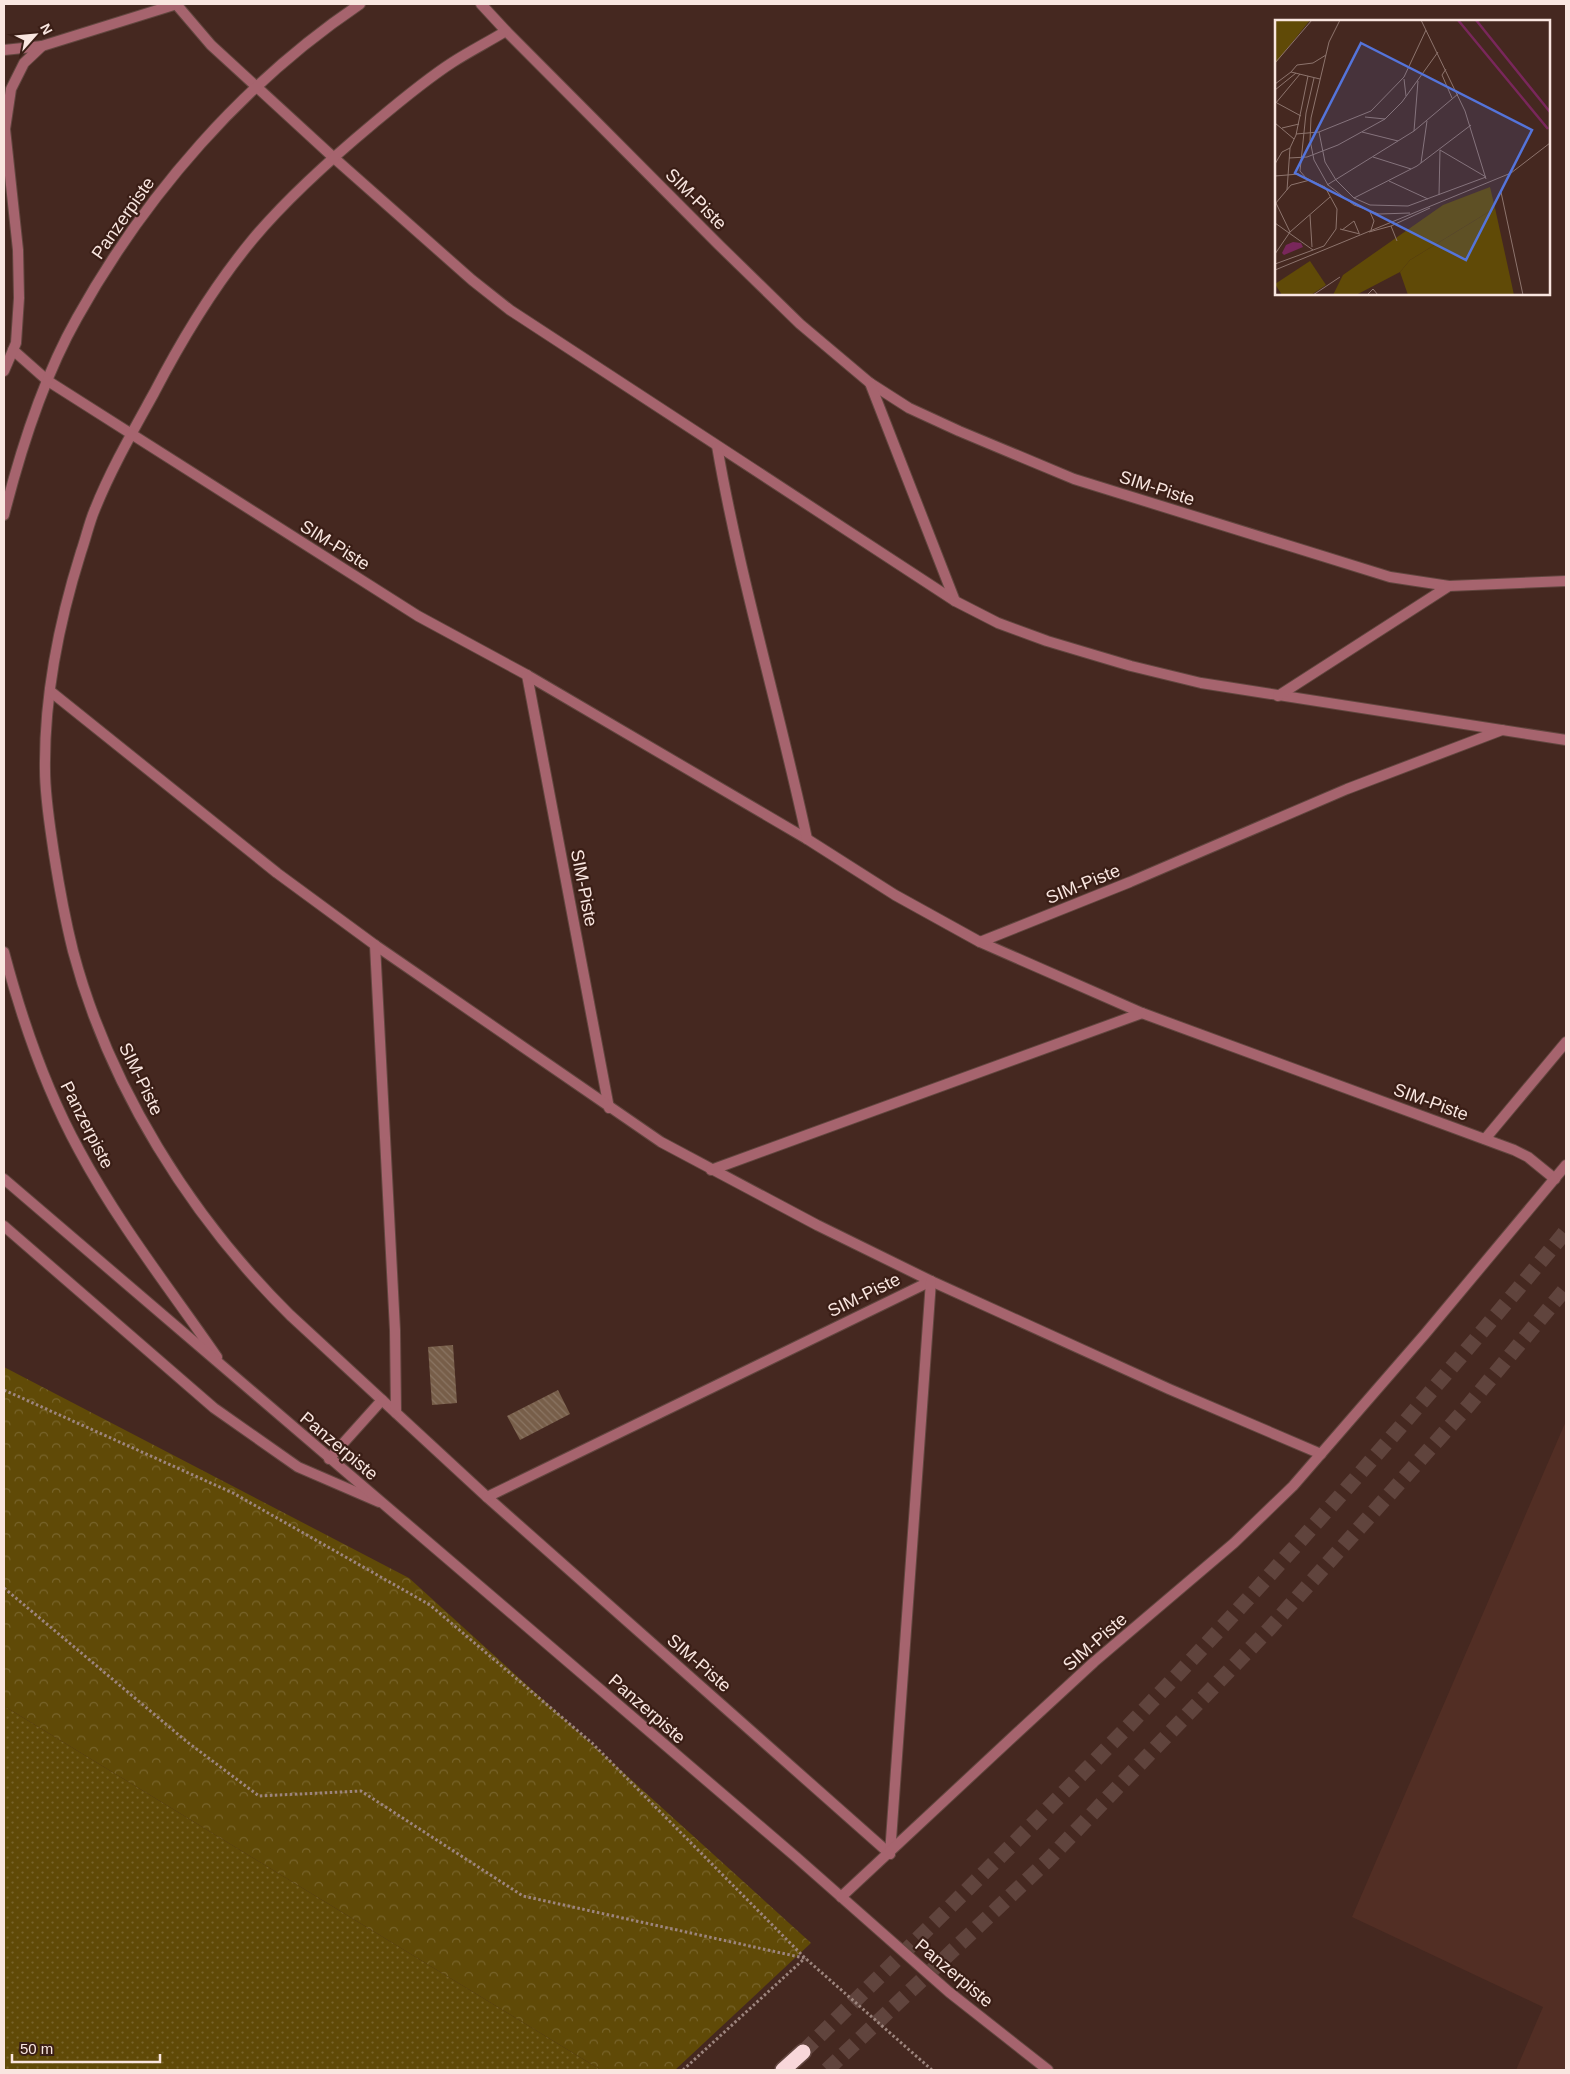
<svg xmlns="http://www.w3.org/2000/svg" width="1570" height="2074" viewBox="0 0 1570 2074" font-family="Helvetica,sans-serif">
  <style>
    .built { fill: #522e24 }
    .grass { fill: url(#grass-dots) }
    .forest { fill: url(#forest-crowns) }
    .building { fill: url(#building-back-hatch) }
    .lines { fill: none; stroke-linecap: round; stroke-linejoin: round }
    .highway-tunnel { stroke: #60443d; stroke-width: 15; stroke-dasharray: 15 8; stroke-linecap: butt }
    .lane-casing { stroke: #62463f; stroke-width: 12 }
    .street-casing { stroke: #62463f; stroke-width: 12 }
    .highway-casing { stroke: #62463f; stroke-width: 18 }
    .path { stroke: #9d857e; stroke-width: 3; stroke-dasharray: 2.5 2.5; stroke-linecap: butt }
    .lane { stroke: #a6646e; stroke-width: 10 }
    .street { stroke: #a6646e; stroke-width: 10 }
    .highway { stroke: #f8d7da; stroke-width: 15 }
    .labels { text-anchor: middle; stroke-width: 4.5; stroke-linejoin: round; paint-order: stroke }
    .street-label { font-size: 18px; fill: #f9e6e0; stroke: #3a1e16 }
    .inset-river { fill: none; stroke: #79275b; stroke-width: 2.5 }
    .inset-road { fill: none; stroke: #8d746d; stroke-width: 1 }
    .view { fill: #5474da; fill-opacity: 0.15; stroke: #5474da; stroke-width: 2.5 }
    .inset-edge { fill: none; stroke: #f9e6e0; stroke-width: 2.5 }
  </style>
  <defs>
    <pattern id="grass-dots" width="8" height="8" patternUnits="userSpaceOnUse" patternTransform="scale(1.25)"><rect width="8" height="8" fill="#604a07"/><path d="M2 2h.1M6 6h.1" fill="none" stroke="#78642b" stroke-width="1.8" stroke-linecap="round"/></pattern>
    <pattern id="forest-crowns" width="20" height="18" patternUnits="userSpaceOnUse" patternTransform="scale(1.25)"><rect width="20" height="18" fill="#604a07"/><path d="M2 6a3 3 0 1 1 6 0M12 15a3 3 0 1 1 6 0" fill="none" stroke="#78642b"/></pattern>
    <pattern id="building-back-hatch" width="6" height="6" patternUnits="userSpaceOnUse" patternTransform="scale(1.25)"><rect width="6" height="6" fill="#775e49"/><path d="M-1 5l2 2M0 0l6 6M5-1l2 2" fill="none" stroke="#8b7563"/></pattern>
  </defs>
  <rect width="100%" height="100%" fill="#452820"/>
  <path class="built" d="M1566 1421V2070H1516L1543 2007 1352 1917Z"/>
  <path class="grass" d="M4 1706 601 2070H4Z"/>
  <path class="forest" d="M4 1367 409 1578 811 1943 675 2070H601L4 1706Z"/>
  <g class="building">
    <path d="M453 1345 457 1403 432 1405 428 1347Z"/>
    <path d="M558 1390 570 1414 520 1440 507 1416Z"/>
  </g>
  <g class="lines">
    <g class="highway-tunnel">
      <path d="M803 2052C953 1904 1103 1757 1245 1602 1355 1481 1462 1357 1566 1231"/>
      <path d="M827 2070 1047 1861 1270 1628 1468 1406 1566 1288"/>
    </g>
    <g class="lane-casing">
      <g id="lane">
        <path d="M176 4 211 45 333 157 472 280 510 310 955 601 998 623 1047 641 1131 666 1201 683 1566 740"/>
        <path d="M481 4 506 31 719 245 800 324 870 383 909 408 959 431 1074 479 1390 577 1449 586 1566 581"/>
        <path d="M506 31C488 42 470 51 453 62 425 80 399 102 374 123 332 158 289 196 253 239 214 286 182 339 154 393 133 431 111 469 95 509 89 523 86 538 81 552 59 622 44 697 45 770 45 798 50 826 54 854 59 886 65 919 73 951 109 1087 191 1217 290 1315L487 1497 890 1854"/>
        <path d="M4 50 42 46"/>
        <path d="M13 350 48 381 418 616 527 675 807 839 895 895 980 942 1142 1013 1514 1150 1528 1157 1555 1179"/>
        <path d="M4 371 16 343 19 298 18 250 5 129 11 89 24 63 42 46 177 4"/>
        <path d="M870 383 955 601"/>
        <path d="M717 446C740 579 779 708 807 839"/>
        <path d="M527 675 609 1108"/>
        <path d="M50 691 277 873 375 945 661 1142 817 1225 931 1281 1169 1389 1321 1454"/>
        <path d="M1278 696 1449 586"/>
        <path d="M980 942 1130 882 1347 789 1502 730"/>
        <path d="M375 945 395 1330 396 1413"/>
        <path d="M1485 1139 1566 1042"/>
        <path d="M711 1170 1142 1013"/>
        <path d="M4 1226 214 1408 298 1467 379 1502"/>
        <path d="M329 1459 382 1400"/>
        <path d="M487 1497 931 1281"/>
        <path d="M890 1854 931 1281"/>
      </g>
    </g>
    <g class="street-casing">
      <g id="street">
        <path d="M4 515C21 448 43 378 77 318 146 194 243 83 360 4"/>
        <path d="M4 952C22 1020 45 1088 79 1150 118 1223 170 1289 217 1357"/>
        <path d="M4 1179 796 1857 949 1992 1048 2070"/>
        <path d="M841 1897 1017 1733 1094 1662 1234 1543 1293 1486 1425 1334 1566 1165"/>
      </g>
    </g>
    <g class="highway-casing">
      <path id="highway" d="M783 2070 803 2052"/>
    </g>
    <g class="path">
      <path d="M4 1390 233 1493 430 1605 592 1743 805 1958 932 2070"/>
      <path d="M4 1588 186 1741 259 1796 361 1791 523 1896 804 1958"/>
      <path d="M683 2070 805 1958"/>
    </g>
    <use href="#lane" class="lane"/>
    <use href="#street" class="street"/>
    <use href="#highway" class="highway"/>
  </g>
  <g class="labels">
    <g class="street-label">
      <text transform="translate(696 199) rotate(45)" y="6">SIM-Piste</text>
      <text transform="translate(123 218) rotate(-55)" y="6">Panzerpiste</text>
      <text transform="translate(1157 488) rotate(18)" y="6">SIM-Piste</text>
      <text transform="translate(335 545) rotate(32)" y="6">SIM-Piste</text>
      <text transform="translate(1083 884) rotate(-22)" y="6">SIM-Piste</text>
      <text transform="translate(584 888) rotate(79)" y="6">SIM-Piste</text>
      <text transform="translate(141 1079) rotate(64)" y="6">SIM-Piste</text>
      <text transform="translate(1431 1102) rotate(20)" y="6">SIM-Piste</text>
      <text transform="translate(87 1125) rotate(63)" y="6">Panzerpiste</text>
      <text transform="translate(864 1295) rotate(-26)" y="6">SIM-Piste</text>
      <text transform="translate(339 1446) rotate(40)" y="6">Panzerpiste</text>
      <text transform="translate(1095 1642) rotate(-41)" y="6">SIM-Piste</text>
      <text transform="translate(699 1663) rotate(41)" y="6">SIM-Piste</text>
      <text transform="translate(647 1709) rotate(41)" y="6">Panzerpiste</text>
      <text transform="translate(954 1973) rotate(40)" y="6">Panzerpiste</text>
    </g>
  </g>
  <g transform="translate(1275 20)">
    <rect width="275" height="275" fill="#452820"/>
    <path d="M220 188 239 275H133L125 252 135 240Z" fill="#604a07"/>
    <path d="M0 0H35L0 44ZM215 167 220 188 135 240 125 252 81 275H58L68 255 168 185Z" fill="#604a07"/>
    <path d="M35 241 51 265 36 275H7L0 264Z" fill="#604a07"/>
    <path d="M18 222 26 223 28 227 9 235 7 233 11 225Z" fill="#79275b"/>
    <path class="inset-river" d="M183 0 273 109M201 0 275 92"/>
    <path class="inset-road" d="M65 0 54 22 36 98 35 120 39 140 53 165 79 185 104 194 135 193M146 0 190 91 211 159M0 43 37 0M171 49 167 55 177 78M16 52 22 45 38 43 51 35M129 59 131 76M0 64 16 52 45 59M0 70 21 53M2 83 26 96M0 84 25 54M90 97 110 99M0 103 19 119M7 108 24 104M139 111 143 61M44 112 50 142 61 160 79 178 95 185 133 186 211 157M87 112 123 121M21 114 44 112 96 91 129 57 151 10M165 130 211 157M98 137 136 149M14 138 32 137 63 125 110 99 127 82 163 32M146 143 152 101M0 144 7 132 15 128 21 115 33 56M0 156 24 154M114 161 153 179M52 165 139 111 183 74M12 170 15 128M226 172 248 275M164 175 165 130M79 178 142 146 196 105M1 183 15 212M0 184 16 165 35 160M95 192 99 201 96 210M35 195 37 227M0 203 38 230M116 206 155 188M65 209 85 214M67 210 79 201 84 213M94 212 116 206 122 221M0 234 15 212 55 177M0 244 49 226 61 209 62 189 50 167 31 158 25 151 31 93 39 58M0 250 236 153 275 123M38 275 65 257M92 275 98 269 103 275"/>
    <path class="view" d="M86 23 257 110 191 240 20 153Z"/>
    <rect width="275" height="275" class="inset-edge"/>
  </g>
  <rect width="1570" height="2074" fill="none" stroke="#f9e6e0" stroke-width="10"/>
  <g transform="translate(35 35) rotate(63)" stroke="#3a1e16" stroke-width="4" paint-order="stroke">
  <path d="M0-4L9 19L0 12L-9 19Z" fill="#f9e6e0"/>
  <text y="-8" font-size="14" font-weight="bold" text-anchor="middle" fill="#f9e6e0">N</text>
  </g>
  <path d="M12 2054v8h148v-8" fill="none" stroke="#f9e6e0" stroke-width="2.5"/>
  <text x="20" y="2054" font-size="15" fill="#f9e6e0" stroke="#3a1e16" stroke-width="4" paint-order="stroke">50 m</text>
</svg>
